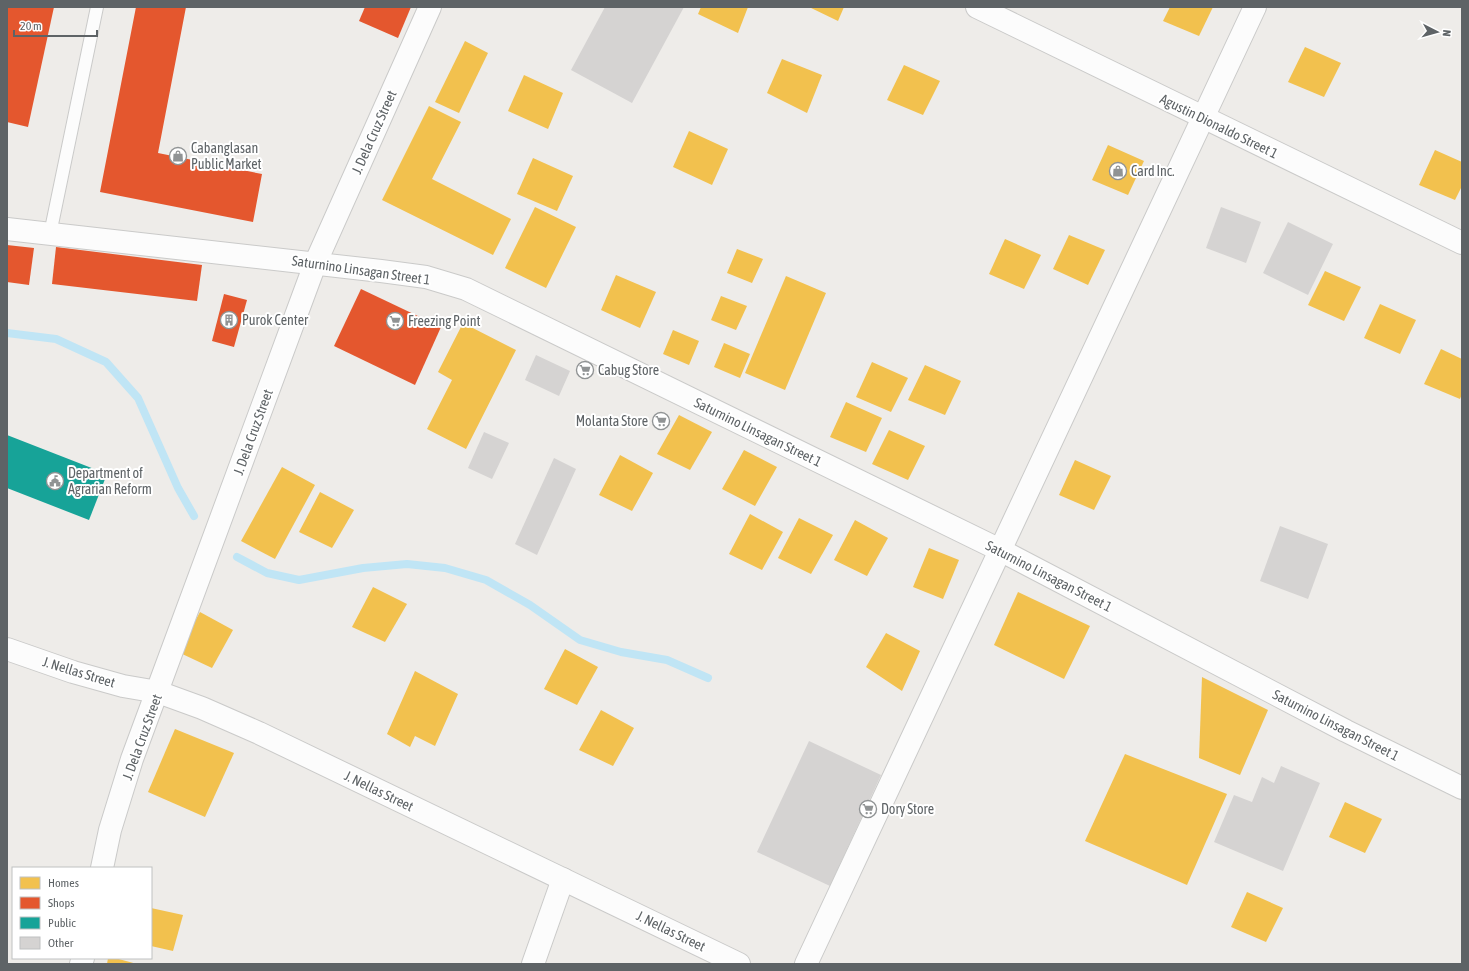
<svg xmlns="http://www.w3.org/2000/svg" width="1469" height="971" viewBox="0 0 1469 971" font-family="'Asap Condensed',sans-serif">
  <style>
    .homes { fill: #f2c14e }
    .shops { fill: #e4572e }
    .public { fill: #17a398 }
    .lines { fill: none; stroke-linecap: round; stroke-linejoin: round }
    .stream { stroke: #c0e5f5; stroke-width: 8 }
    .building { fill: #d5d3d2 }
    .service-casing { stroke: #cacac9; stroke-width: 14 }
    .minor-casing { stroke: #cacac9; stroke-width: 24 }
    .service { stroke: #fcfcfc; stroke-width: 12 }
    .minor { stroke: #fcfcfc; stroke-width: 22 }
    .labels { text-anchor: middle; stroke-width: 4; stroke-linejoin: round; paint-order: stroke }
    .street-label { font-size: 14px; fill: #5e6366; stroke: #fff }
    .poi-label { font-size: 14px; fill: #5e6366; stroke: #fff; text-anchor: start }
  </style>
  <rect width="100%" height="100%" fill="#eeece9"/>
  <g class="homes">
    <path d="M701 7H748L738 33 698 14Z"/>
    <path d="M809 7H844L838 21Z"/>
    <path d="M1170 7H1213L1199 36 1163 21Z"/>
    <path d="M465 41 488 53 459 113 435 102Z"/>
    <path d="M1305 47 1341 63 1324 97 1288 82Z"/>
    <path d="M782 59 822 75 807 113 767 93Z"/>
    <path d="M904 65 940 81 923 115 887 100Z"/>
    <path d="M524 75 563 93 548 129 508 111Z"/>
    <path d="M429 106 461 122 432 179 511 219 493 255 382 200Z"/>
    <path d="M689 131 728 149 712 185 673 167Z"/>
    <path d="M1108 145 1144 161 1128 195 1092 180Z"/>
    <path d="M1435 150 1462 162V186L1455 200 1419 185Z"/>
    <path d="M533 158 573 176 557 211 517 194Z"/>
    <path d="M535 207 576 227 546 288 505 268Z"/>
    <path d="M1069 235 1105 250 1088 285 1053 269Z"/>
    <path d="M1005 239 1041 255 1024 289 989 274Z"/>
    <path d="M737 249 763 259 752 283 727 273Z"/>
    <path d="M1325 271 1361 287 1344 321 1308 305Z"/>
    <path d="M616 275 656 292 640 328 601 310Z"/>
    <path d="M786 276 826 293 785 390 745 373Z"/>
    <path d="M721 296 747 306 736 330 711 320Z"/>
    <path d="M1380 304 1416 320 1400 354 1364 338Z"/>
    <path d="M463 323 516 350 466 449 427 429 452 380 438 372Z"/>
    <path d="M673 330 699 341 689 365 663 354Z"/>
    <path d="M724 343 750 354 740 378 714 367Z"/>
    <path d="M1441 349 1462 359V394L1460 399 1424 384Z"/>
    <path d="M872 362 908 378 891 412 856 397Z"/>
    <path d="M925 365 961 381 945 415 908 400Z"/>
    <path d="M846 402 882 418 866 452 830 437Z"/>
    <path d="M679 415 712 432 690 470 657 454Z"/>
    <path d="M889 430 925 446 908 480 872 464Z"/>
    <path d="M744 450 777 467 755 506 722 489Z"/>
    <path d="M620 455 653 473 632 511 599 495Z"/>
    <path d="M1075 460 1111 476 1094 510 1059 495Z"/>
    <path d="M282 467 315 485 275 559 241 541Z"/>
    <path d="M320 492 354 510 332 548 299 532Z"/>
    <path d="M750 514 783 532 762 570 729 554Z"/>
    <path d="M799 518 833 535 811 574 778 558Z"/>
    <path d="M855 520 888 538 867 576 834 560Z"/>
    <path d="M929 548 959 560 943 599 913 587Z"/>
    <path d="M373 587 407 604 385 642 352 627Z"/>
    <path d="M1018 592 1090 626 1064 679 994 645Z"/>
    <path d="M200 612 233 630 212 668 178 652Z"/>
    <path d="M886 633 920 651 902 691 866 667Z"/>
    <path d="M565 649 598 667 577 705 544 689Z"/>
    <path d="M415 671 458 694 435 746 415 736 410 747 387 734Z"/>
    <path d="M1202 677 1268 710 1240 775 1199 758Z"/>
    <path d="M601 710 634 728 613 766 579 750Z"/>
    <path d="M175 729 234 753 205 817 148 792Z"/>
    <path d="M1125 754 1227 794 1187 885 1085 841Z"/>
    <path d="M1345 802 1382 819 1365 853 1329 837Z"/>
    <path d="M1247 892 1283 908 1266 942 1231 927Z"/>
    <path d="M151 908 183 915 173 951 151 946Z"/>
    <path d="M108 958H115L137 964H107Z"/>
  </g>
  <g class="shops">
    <path d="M7 7H54L28 127 7 122Z"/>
    <path d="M136 7H186L158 153 262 174 253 222 100 192Z"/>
    <path d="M365 7H411L398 38 359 21Z"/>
    <path d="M7 245 34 248 29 285 7 282Z"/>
    <path d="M56 247 202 265 197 301 52 284Z"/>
    <path d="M361 289 441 327 415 385 334 346Z"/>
    <path d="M224 294 247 300 234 347 212 341Z"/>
  </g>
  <path class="public" d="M7 435 107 474 89 520 7 488Z"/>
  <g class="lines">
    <g class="stream">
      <path d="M7 333 56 339 106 362 138 398 178 488 194 516"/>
      <path d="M237 557 267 573 299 580 363 568 407 564 445 568 486 580 530 605 580 640 621 652 667 660 708 678"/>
    </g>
  </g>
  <g class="building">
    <path d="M605 7H684L632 103 571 70Z"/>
    <path d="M1221 207 1261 222 1246 263 1206 248Z"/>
    <path d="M1288 222 1333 244 1308 295 1263 273Z"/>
    <path d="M536 355 570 371 559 396 525 380Z"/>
    <path d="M484 432 509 443 492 479 468 468Z"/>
    <path d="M554 458 576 469 537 555 515 544Z"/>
    <path d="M1280 526 1328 544 1308 599 1260 581Z"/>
    <path d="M809 741 881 775 830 886 757 852Z"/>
    <path d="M1281 766 1320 783 1283 871 1214 842 1234 795 1252 802 1262 777 1274 783Z"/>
  </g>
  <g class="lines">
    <g class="service-casing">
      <path id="service" d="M50 234 97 7"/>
    </g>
    <g class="minor-casing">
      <g id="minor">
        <path d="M977 7 1462 243"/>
        <path d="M7 229 381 271 426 277 466 289 1000 550 1346 731 1462 788"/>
        <path d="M7 649 73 672 123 686 158 692 202 708 259 733 739 964"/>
        <path d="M102 868 110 830 132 759 315 264 430 7"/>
        <path d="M81 964 83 958"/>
        <path d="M533 964 563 879"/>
        <path d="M806 964 1255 7"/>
      </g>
    </g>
    <use href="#service" class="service"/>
    <use href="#minor" class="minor"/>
  </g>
  <defs>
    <g id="shop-ring" transform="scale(0.9)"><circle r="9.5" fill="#fff" stroke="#909394" stroke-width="1.5"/><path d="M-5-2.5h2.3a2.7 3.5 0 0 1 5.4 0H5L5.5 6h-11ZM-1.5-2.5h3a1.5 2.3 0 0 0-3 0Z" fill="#909394"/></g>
    <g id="building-ring" transform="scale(0.9)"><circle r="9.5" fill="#fff" stroke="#909394" stroke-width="1.5"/><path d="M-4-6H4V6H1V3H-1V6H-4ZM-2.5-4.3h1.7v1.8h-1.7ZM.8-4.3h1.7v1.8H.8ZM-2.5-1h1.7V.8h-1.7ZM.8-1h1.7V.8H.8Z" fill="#909394"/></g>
    <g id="supermarket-ring" transform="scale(0.9)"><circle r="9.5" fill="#fff" stroke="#909394" stroke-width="1.5"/><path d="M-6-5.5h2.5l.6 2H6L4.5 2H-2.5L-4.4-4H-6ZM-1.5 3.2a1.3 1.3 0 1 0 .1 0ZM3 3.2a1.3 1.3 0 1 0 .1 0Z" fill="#909394"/></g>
    <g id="civic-ring" transform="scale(0.9)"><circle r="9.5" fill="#fff" stroke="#909394" stroke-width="1.5"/><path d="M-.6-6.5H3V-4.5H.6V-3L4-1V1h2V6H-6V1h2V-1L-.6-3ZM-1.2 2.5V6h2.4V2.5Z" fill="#909394"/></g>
  </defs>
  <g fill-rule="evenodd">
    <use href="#shop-ring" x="178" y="156"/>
    <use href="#shop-ring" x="1118" y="171"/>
    <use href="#building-ring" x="229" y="320"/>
    <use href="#supermarket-ring" x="395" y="321"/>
    <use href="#supermarket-ring" x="585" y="370"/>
    <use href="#supermarket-ring" x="661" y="421"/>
    <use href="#civic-ring" x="55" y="481"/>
    <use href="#supermarket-ring" x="868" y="809"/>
  </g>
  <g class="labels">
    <g class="street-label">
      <text transform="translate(1219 126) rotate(26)" y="5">Agustin Dionaldo Street 1</text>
      <text transform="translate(374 132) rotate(-66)" y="5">J. Dela Cruz Street</text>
      <text transform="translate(361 270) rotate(8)" y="5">Saturnino Linsagan Street 1</text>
      <text transform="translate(253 432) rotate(-70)" y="5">J. Dela Cruz Street</text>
      <text transform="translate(758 432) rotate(26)" y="5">Saturnino Linsagan Street 1</text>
      <text transform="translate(1049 576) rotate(27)" y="5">Saturnino Linsagan Street 1</text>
      <text transform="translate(79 672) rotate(17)" y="5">J. Nellas Street</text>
      <text transform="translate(1336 725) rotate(27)" y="5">Saturnino Linsagan Street 1</text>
      <text transform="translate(142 737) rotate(-70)" y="5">J. Dela Cruz Street</text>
      <text transform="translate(379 791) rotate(26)" y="5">J. Nellas Street</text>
      <text transform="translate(671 931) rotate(26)" y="5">J. Nellas Street</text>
    </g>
    <g class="poi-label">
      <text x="191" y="153">Cabanglasan<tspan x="191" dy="16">Public Market</tspan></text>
      <text x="1131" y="176">Card Inc.</text>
      <text x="242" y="325">Purok Center</text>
      <text x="408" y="326">Freezing Point</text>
      <text x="598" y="375">Cabug Store</text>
      <text x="648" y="426" text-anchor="end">Molanta Store</text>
      <text x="68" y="478">Department of<tspan x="68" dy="16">Agrarian Reform</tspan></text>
      <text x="881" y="814">Dory Store</text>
    </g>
  </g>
  <rect width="1469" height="971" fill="none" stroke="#5e6366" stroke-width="16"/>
  <rect x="12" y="867" width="140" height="92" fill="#ffffff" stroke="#bfc1c2"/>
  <rect x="20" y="877" width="20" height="12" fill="#f2c14e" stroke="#bfc1c2"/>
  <text x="48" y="887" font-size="12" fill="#5e6366">Homes</text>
  <rect x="20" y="897" width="20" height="12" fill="#e4572e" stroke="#bfc1c2"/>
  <text x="48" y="907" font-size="12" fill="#5e6366">Shops</text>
  <rect x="20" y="917" width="20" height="12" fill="#17a398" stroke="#bfc1c2"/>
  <text x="48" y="927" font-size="12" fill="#5e6366">Public</text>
  <rect x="20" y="937" width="20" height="12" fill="#d5d3d2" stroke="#bfc1c2"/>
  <text x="48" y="947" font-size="12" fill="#5e6366">Other</text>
  <g transform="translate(1437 32) rotate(96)" stroke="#ffffff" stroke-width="3" paint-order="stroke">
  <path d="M0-3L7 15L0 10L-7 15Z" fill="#5e6366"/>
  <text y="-6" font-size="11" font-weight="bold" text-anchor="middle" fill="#5e6366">N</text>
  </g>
  <path d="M14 30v6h83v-6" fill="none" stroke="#5e6366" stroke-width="2"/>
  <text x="20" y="30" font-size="12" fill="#5e6366" stroke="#ffffff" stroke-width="3" paint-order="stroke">20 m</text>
</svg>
